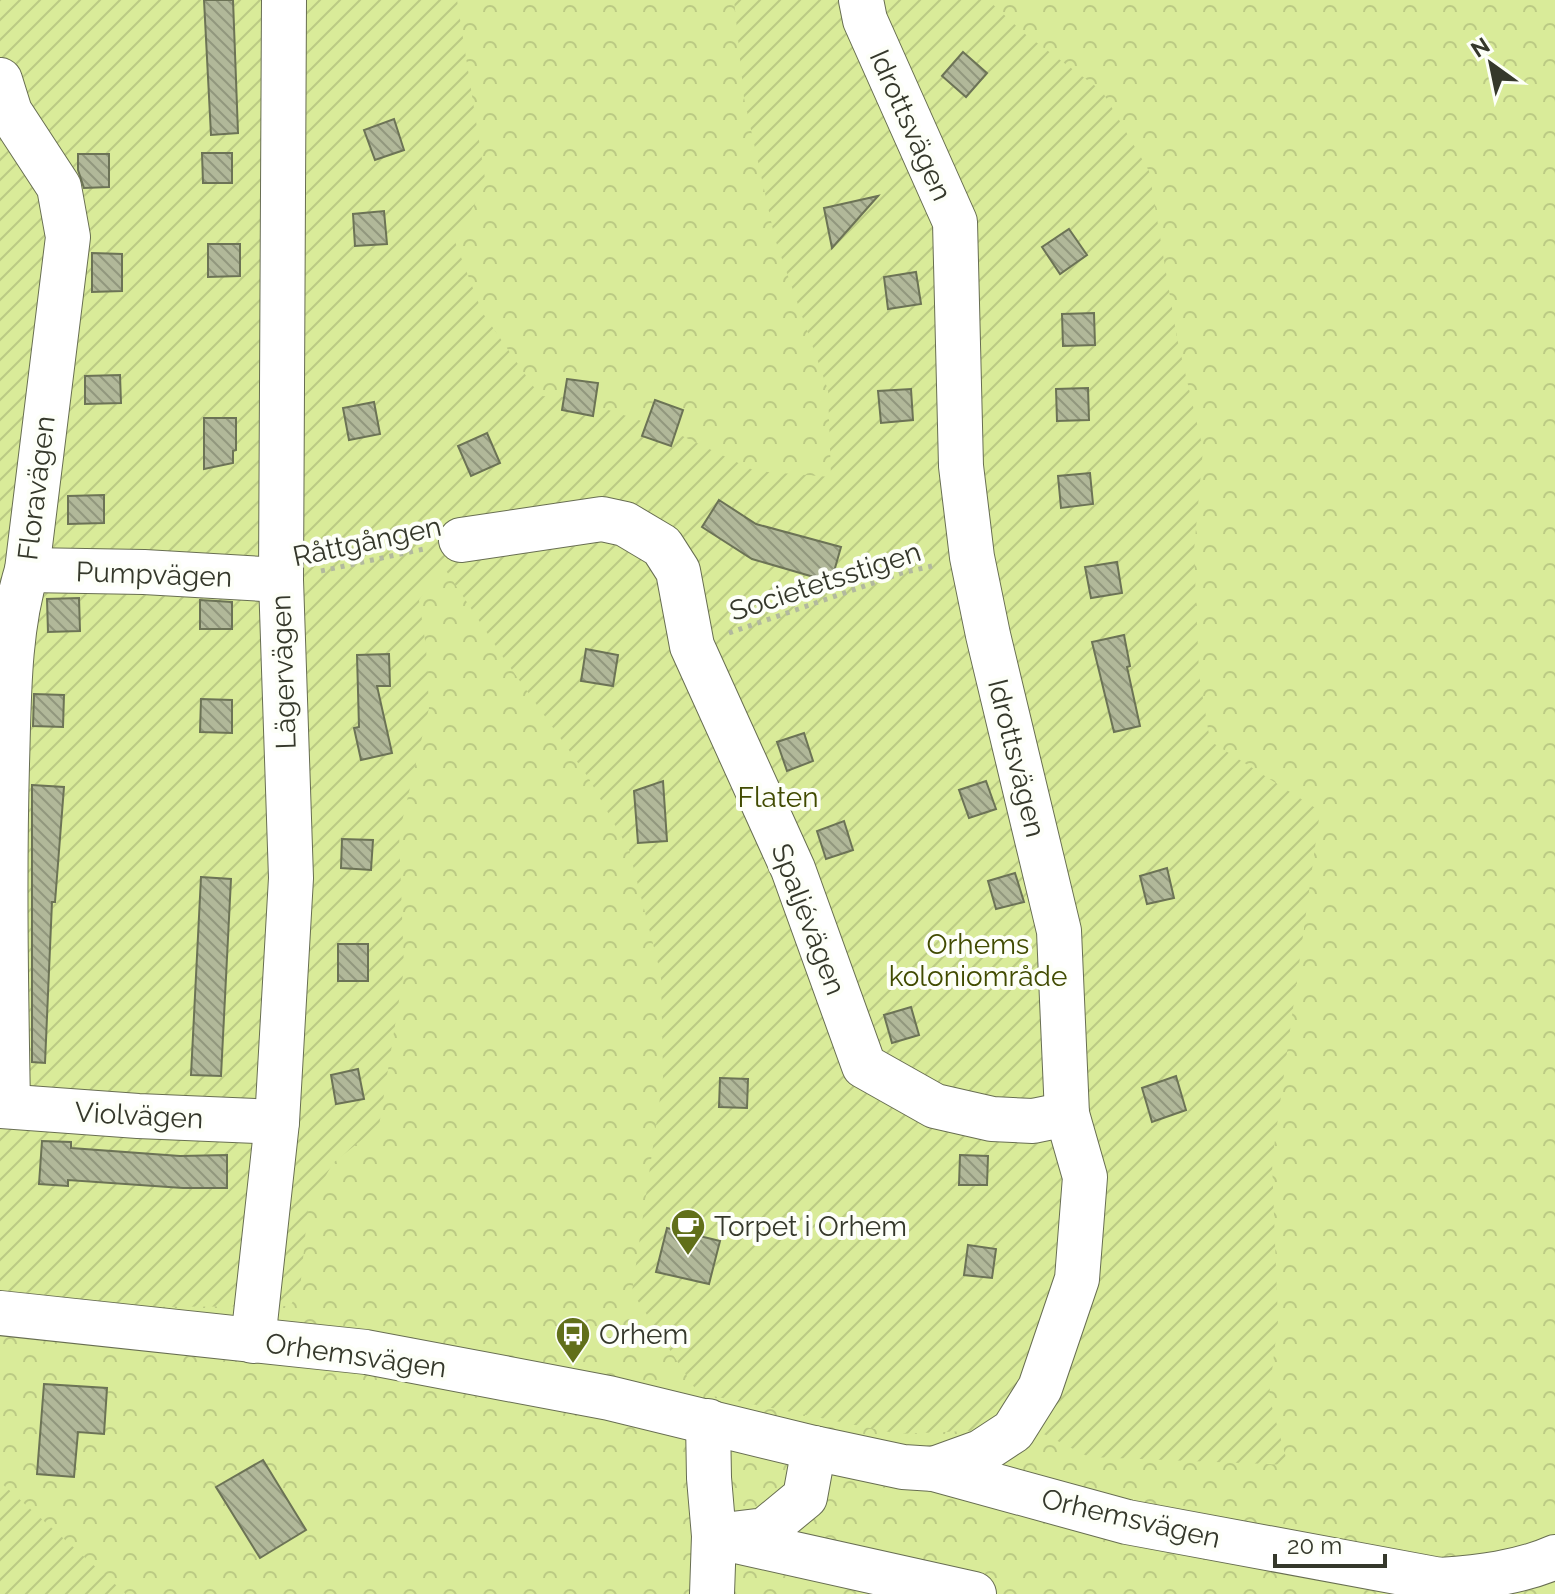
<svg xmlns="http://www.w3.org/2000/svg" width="1555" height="1594" viewBox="0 0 1555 1594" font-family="Raleway,sans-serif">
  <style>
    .forest { fill: url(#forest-crowns) }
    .garden { fill: url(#garden-furrows) }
    .building { fill: url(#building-back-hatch); stroke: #6c7356; stroke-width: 2 }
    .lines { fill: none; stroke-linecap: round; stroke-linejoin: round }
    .minor-casing { stroke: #686e52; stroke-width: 46 }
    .path { stroke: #b2b99e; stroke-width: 5; stroke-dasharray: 4 6; stroke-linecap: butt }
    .minor { stroke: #fff; stroke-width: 44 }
    .labels { text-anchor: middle; stroke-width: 8; stroke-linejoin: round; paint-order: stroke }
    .street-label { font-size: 28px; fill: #35382b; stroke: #fdfff8 }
    .park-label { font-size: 28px; fill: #414b01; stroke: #fdfff8 }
    .poi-label { font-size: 28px; fill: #35382b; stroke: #fdfff8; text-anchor: start }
  </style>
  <defs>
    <pattern id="forest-crowns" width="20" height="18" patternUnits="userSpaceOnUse" patternTransform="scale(2)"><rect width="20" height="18" fill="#d9eb99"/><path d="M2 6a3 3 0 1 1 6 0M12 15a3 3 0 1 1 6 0" fill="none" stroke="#bbca84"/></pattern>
    <pattern id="garden-furrows" width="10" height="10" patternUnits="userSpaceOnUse" patternTransform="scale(2)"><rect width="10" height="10" fill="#d9eb99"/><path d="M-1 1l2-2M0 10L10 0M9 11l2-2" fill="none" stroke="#bbca84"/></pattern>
    <pattern id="building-back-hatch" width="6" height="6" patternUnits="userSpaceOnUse" patternTransform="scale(2)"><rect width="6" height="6" fill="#b1b899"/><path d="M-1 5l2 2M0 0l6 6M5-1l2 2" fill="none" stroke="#91977d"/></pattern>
  </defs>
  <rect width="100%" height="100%" fill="#edf5d4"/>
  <rect class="forest" x="0" y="0" width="1555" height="1594"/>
  <g class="garden">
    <path d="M0 0H457L486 185 454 239 482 312 540 396 569 397 672 431 755 471 831 477 828 390 775 239 744 98 734 0H988L1025 34 1102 91 1149 171 1177 338 1203 449 1194 551 1199 674 1210 741 1320 811 1272 1162 1278 1321 1269 1396 1288 1465 1089 1457 1032 1428 899 1434 698 1393 632 1292 663 1077 661 975 629 850 588 777 505 660 443 566 419 600 426 647 429 708 399 834 404 969 379 1126 333 1163 308 1207 300 1290 290 1306 127 1307 0 1295Z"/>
    <path d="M0 1482 126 1594H0Z"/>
  </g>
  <g class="building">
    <path d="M204 0H233L238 133 211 135Z"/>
    <path d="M963 52 987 73 966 97 942 76Z"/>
    <path d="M394 119 404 150 375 160 364 130Z"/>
    <path d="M202 153H232V183H203Z"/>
    <path d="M78 154H109V187L84 188 78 170Z"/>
    <path d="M878 196 832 248 824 208Z"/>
    <path d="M384 211 387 244 355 246 353 214Z"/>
    <path d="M1069 229 1087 255 1060 274 1042 247Z"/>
    <path d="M208 244H240V276L208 277Z"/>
    <path d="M92 253 122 254V291L92 292Z"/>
    <path d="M916 272 921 304 888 309 884 277Z"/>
    <path d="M1094 313 1095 345 1063 346 1062 314Z"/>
    <path d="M120 375 121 403 85 404V376Z"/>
    <path d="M567 379 598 383 593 416 562 410Z"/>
    <path d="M1088 388 1089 420 1057 421 1056 389Z"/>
    <path d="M911 389 913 420 881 423 878 391Z"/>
    <path d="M655 400 683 410 671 446 642 436Z"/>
    <path d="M374 402 380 434 349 440 343 408Z"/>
    <path d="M204 418H236V450L233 451V463L204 469Z"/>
    <path d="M487 433 500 463 471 476 458 446Z"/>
    <path d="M1090 473 1093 504 1061 508 1058 476Z"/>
    <path d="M104 495V523L68 524V496Z"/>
    <path d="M719 500 756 524 841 547 831 582 752 559 702 527Z"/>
    <path d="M1117 562 1122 593 1091 598 1085 567Z"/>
    <path d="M79 598 80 631 48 632 47 599Z"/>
    <path d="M200 600 232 602V629H200Z"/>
    <path d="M1124 635 1130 666 1127 667 1140 726 1114 732 1092 642Z"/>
    <path d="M586 649 618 655 613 686 581 681Z"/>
    <path d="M389 654 390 686H377L392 753 361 760 354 728 359 727 357 655Z"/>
    <path d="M34 694 64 695 63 727 33 726Z"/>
    <path d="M201 699 232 700V733L200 732Z"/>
    <path d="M804 733 813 761 787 771 777 742Z"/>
    <path d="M663 781 667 841 638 843 634 791Z"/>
    <path d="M986 781 996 809 969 818 959 790Z"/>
    <path d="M32 785 64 787 55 902H52L45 1063 32 1062Z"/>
    <path d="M844 821 853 850 826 859 817 831Z"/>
    <path d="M342 839 373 840 371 870 341 868Z"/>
    <path d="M1167 868 1174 898 1147 904 1140 876Z"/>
    <path d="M1015 873 1024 902 996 909 988 881Z"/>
    <path d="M201 877 231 879 221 1076 191 1075Z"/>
    <rect x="338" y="944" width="30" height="37"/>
    <path d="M911 1007 919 1035 892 1043 884 1015Z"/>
    <path d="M358 1069 364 1099 336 1104 331 1075Z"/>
    <path d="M1176 1076 1186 1110 1152 1122 1142 1088Z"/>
    <path d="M720 1078 748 1079 747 1108 719 1107Z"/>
    <path d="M42 1141 71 1142V1148L180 1156 227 1155V1188H183L68 1180V1186L39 1184Z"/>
    <path d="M960 1155 988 1156 987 1185H959Z"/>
    <path d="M667 1228 720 1241 709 1284 656 1272Z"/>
    <path d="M968 1245 996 1249 992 1278 964 1275Z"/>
    <path d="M44 1384 107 1388 104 1434 78 1432 74 1477 37 1474Z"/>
    <path d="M263 1460 306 1530 260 1558 216 1487Z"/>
  </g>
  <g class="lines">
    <g class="minor-casing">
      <g id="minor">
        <path d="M861 0 865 20 955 222 961 466 972 557 988 635 1059 931 1067 1114 1085 1177 1077 1279 1040 1388 1013 1431 981 1452 934 1469"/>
        <path d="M0 80 10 112 59 187 68 237 27 570C8 631 9 700 7 764 4 878 6 992 8 1106"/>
        <path d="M461 540 602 519 625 524 662 546 678 571 692 646 793 869 864 1066 935 1106 992 1119 1033 1121 1067 1114"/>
        <path d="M27 570 144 572 281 580"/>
        <path d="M0 1106 138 1116 277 1122"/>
        <path d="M0 1313 366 1352 609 1398 814 1448 903 1467 934 1469 1127 1522 1440 1580C1479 1577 1519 1573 1555 1557"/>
        <path d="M253 1341 277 1122 291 878 281 580 284 0"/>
        <path d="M708 1421 709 1478 714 1536 712 1594"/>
        <path d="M724 1535 765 1530 805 1497 814 1448"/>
        <path d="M714 1536 974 1594"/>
      </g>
    </g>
    <g class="path">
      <path d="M321 571 424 549"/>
      <path d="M729 633 902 573 932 566"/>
    </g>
    <use href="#minor" class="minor"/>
  </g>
  <defs>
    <g id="cafe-pin" transform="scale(1.8)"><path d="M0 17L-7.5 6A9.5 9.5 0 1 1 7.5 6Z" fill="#616f1a" stroke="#fdfff8"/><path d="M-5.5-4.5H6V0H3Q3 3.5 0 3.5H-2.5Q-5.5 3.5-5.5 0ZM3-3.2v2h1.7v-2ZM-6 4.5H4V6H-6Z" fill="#fff"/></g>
    <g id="bus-pin" transform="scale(1.8)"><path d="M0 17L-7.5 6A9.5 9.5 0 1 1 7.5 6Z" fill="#616f1a" stroke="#fdfff8"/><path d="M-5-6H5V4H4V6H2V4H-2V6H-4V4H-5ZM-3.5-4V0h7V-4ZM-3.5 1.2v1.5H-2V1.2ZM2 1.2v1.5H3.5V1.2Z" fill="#fff"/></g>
  </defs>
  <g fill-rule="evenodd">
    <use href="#cafe-pin" x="688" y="1226"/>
    <use href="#bus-pin" x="573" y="1334"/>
  </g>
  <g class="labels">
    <g class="street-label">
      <text transform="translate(911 125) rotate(66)" y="10">Idrottsvägen</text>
      <text transform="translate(36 488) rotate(-83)" y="10">Floravägen</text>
      <text transform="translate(367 541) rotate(-12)" y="10">Råttgången</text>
      <text transform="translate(154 574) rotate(2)" y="10">Pumpvägen</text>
      <text transform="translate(825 581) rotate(-18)" y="10">Societetsstigen</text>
      <text transform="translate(283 672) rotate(-92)" y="10">Lägervägen</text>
      <text transform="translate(1017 758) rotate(76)" y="10">Idrottsvägen</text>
      <text transform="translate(809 919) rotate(69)" y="10">Spaljévägen</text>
      <text transform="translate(139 1115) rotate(3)" y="10">Violvägen</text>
      <text transform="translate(356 1355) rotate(8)" y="10">Orhemsvägen</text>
      <text transform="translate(1131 1518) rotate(13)" y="10">Orhemsvägen</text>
    </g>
    <g class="park-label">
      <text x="778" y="807">Flaten</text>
      <text x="978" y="954">Orhems<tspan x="978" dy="32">koloniområde</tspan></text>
    </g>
    <g class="poi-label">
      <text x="714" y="1236">Torpet i Orhem</text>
      <text x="599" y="1344">Orhem</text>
    </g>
  </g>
  <g transform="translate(1491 64) rotate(327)" stroke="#fdfff8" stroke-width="6" paint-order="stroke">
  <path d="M0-6L14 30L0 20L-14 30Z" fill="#35382b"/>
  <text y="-12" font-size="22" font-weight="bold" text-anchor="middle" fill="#35382b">N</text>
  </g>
  <path d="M1275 1554v12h110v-12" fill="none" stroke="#35382b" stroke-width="4"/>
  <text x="1287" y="1554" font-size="24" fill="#35382b" stroke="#fdfff8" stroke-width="6" paint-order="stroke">20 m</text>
</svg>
